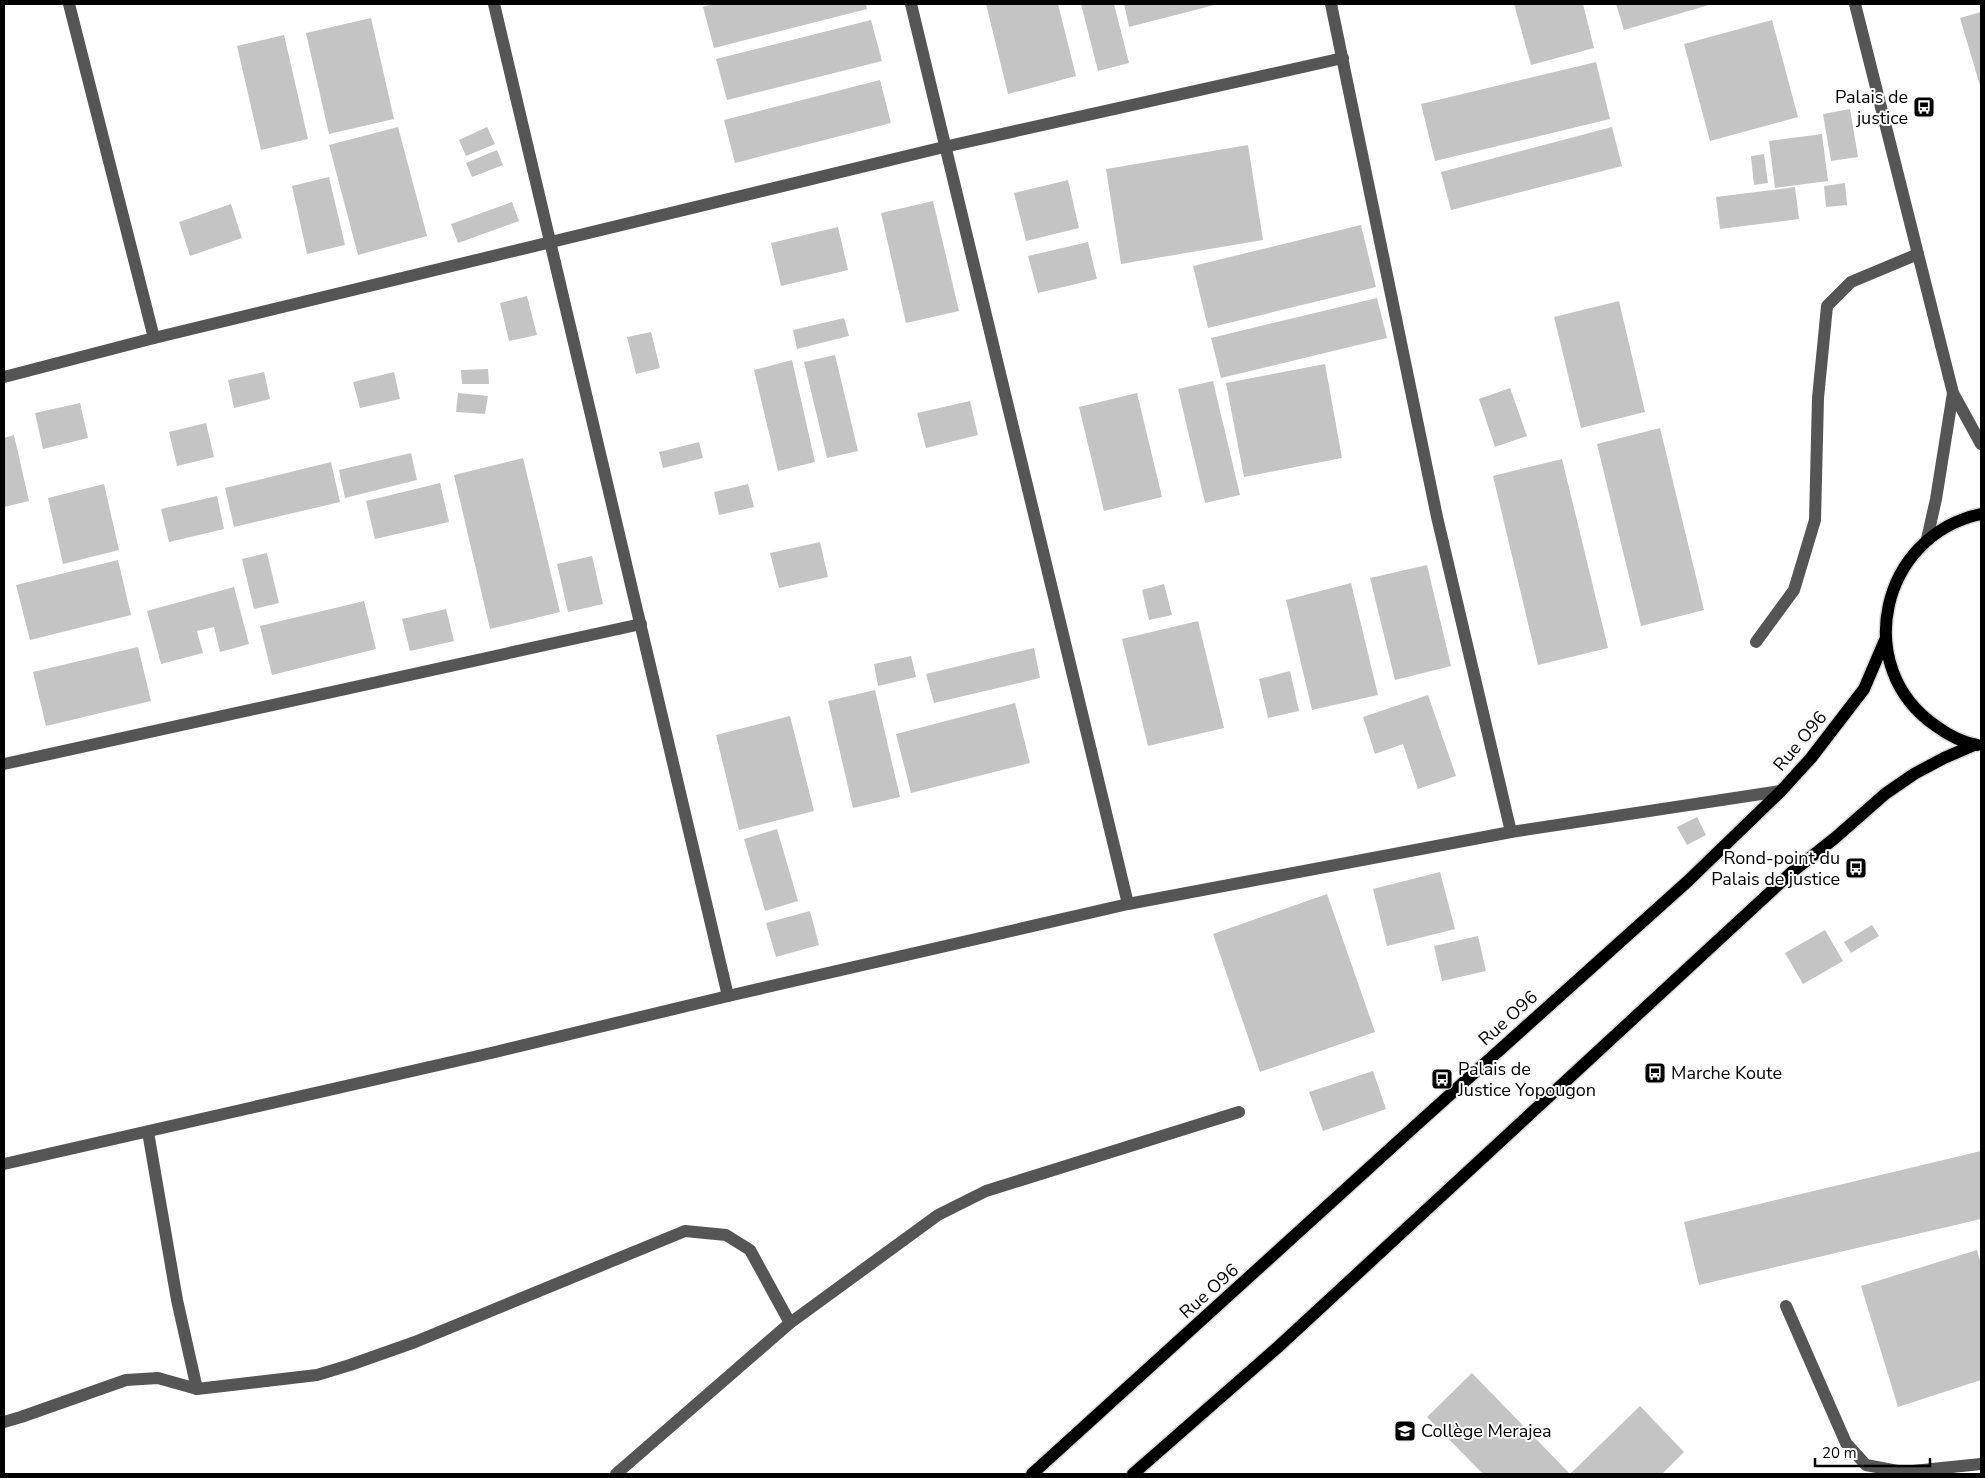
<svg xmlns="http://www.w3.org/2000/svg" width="1985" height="1478" viewBox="0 0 1985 1478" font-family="'Nunito Sans',sans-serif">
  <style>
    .building { fill: #c4c4c4 }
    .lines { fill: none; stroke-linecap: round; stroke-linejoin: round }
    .major-casing { stroke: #dbdbdb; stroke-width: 15 }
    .minor { stroke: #555; stroke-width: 12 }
    .major { stroke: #000; stroke-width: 12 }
    .labels { text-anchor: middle; stroke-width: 4; stroke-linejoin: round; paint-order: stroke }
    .poi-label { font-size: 18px; fill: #000; stroke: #fff; text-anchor: start }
    .street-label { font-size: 18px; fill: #000; stroke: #fff }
  </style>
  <rect width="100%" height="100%" fill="#fff"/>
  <g class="building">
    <path d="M714 4H866L867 9 714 48 703 7Z"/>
    <path d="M986 4H1058L1076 76 1008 94Z"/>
    <path d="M1081 4H1114L1129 63 1098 71Z"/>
    <path d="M1124 4H1218L1129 27Z"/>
    <path d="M1514 4H1583L1594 48 1531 65Z"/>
    <path d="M1616 4H1712L1624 30Z"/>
    <path d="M1981 12V89L1960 18Z"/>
    <path d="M371 18 394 119 329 134 306 33Z"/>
    <path d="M871 20 882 61 727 100 716 59Z"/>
    <path d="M1772 20 1798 117 1710 141 1684 44Z"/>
    <path d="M284 35 308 139 261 150 237 46Z"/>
    <path d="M1596 62 1610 119 1435 161 1421 104Z"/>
    <path d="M880 80 891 123 735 163 724 120Z"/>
    <path d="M1850 109 1858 157 1831 161 1823 114Z"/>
    <path d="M398 127 427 236 358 255 329 145Z"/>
    <path d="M487 127 495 144 466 156 459 140Z"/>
    <path d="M1612 127 1622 166 1451 210 1441 172Z"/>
    <path d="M1822 134 1828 181 1775 188 1769 141Z"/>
    <path d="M1248 145 1263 240 1121 264 1106 169Z"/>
    <path d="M497 150 503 165 472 177 466 163Z"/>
    <path d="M1764 154 1768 183 1754 185 1751 156Z"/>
    <path d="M329 177 345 245 307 254 292 186Z"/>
    <path d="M1068 180 1079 228 1026 241 1014 193Z"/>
    <path d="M1845 183 1847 205 1826 207 1824 186Z"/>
    <path d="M1795 187 1799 219 1720 229 1716 197Z"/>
    <path d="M933 201 959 311 906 323 881 213Z"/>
    <path d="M512 202 519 221 458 243 451 224Z"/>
    <path d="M231 204 242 238 190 256 179 222Z"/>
    <path d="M1361 225 1376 287 1208 328 1193 266Z"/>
    <path d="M838 227 848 270 781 286 771 243Z"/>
    <path d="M1088 242 1097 279 1038 293 1028 256Z"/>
    <path d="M527 296 537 335 509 341 500 303Z"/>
    <path d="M1377 298 1387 338 1221 378 1211 338Z"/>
    <path d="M1619 301 1645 412 1581 428 1554 317Z"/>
    <path d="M844 318 849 336 797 349 793 330Z"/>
    <path d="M651 332 660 368 636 374 627 337Z"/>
    <path d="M835 355 858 451 827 458 804 362Z"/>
    <path d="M792 360 815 462 778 471 754 370Z"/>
    <path d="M1325 364 1342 458 1244 477 1226 383Z"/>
    <path d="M488 369 489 384H462L461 370Z"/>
    <path d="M264 372 270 399 234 408 228 380Z"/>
    <path d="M394 372 400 399 360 408 353 382Z"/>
    <path d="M1213 381 1240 495 1205 503 1178 389Z"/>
    <path d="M1510 388 1527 436 1495 447 1479 399Z"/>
    <path d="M458 393 488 396 485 414 456 412Z"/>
    <path d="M1137 393 1162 497 1104 511 1079 407Z"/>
    <path d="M970 401 978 435 926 448 917 413Z"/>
    <path d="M80 403 88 438 43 449 35 413Z"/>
    <path d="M206 423 214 457 177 466 169 432Z"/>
    <path d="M1660 428 1704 610 1641 626 1597 444Z"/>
    <path d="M14 435 29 501 4 507V438Z"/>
    <path d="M699 442 703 458 663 468 659 452Z"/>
    <path d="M411 453 417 480 345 498 339 470Z"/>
    <path d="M523 458 560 612 490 629 454 475Z"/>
    <path d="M1562 459 1608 648 1538 665 1493 476Z"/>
    <path d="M331 462 340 502 234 527 225 488Z"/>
    <path d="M440 483 449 522 375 539 366 501Z"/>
    <path d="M104 484 119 550 63 564 48 498Z"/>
    <path d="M748 484 754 507 719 515 714 492Z"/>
    <path d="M217 496 224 529 169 542 161 509Z"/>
    <path d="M820 542 828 577 779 588 770 553Z"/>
    <path d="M267 553 279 603 254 609 242 559Z"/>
    <path d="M592 556 603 604 568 612 557 564Z"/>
    <path d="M118 560 131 615 30 640 16 585Z"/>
    <path d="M1427 565 1451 666 1395 680 1370 578Z"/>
    <path d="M1351 583 1378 695 1312 710 1286 600Z"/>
    <path d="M1164 584 1172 615 1149 620 1142 590Z"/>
    <path d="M234 587 249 644 220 652 214 627 197 631 203 653 161 664 147 611Z"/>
    <path d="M364 601 376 649 272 675 260 626Z"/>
    <path d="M446 609 454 641 410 651 402 619Z"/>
    <path d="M1198 621 1224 728 1148 746 1122 639Z"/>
    <path d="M138 647 151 701 46 726 33 672Z"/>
    <path d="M1034 648 1040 678 934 703 926 674Z"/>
    <path d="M911 656 916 677 878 686 874 664Z"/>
    <path d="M1290 671 1299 711 1268 718 1259 679Z"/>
    <path d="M875 690 900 797 853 808 828 701Z"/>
    <path d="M1428 695 1456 776 1418 789 1403 744 1375 754 1363 717Z"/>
    <path d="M1015 703 1030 763 911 793 896 734Z"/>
    <path d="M790 716 814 811 739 830 716 735Z"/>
    <path d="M1697 817 1706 835 1687 845 1677 827Z"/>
    <path d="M777 829 798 901 765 911 744 839Z"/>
    <path d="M1440 872 1455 929 1387 946 1373 889Z"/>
    <path d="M1327 894 1375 1032 1260 1072 1213 934Z"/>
    <path d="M810 911 819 945 776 957 766 923Z"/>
    <path d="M1872 925 1879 936 1851 953 1844 942Z"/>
    <path d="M1825 930 1843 961 1803 984 1785 953Z"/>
    <path d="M1478 936 1486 971 1442 981 1434 946Z"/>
    <path d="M1373 1071 1386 1109 1323 1131 1309 1092Z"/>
    <path d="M1981 1151V1219L1699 1285 1684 1222Z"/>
    <path d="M1977 1250 1981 1264V1380L1898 1407 1861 1286Z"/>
    <path d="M1472 1373 1570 1474 1640 1406 1684 1452 1662 1474H1483L1427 1417Z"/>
  </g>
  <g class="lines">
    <g class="major-casing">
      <g id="major">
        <path d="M1977 745C1962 742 1948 735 1936 726 1850 667 1881 535 1981 514"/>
        <path d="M1032 1474 1424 1118 1688 881 1781 791 1811 758 1864 689 1885 640"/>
        <path d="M1133 1474 1278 1347 1792 872 1835 838 1885 794 1914 774 1944 758 1974 745"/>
      </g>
    </g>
    <g class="minor">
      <path d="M69 4 154 338"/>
      <path d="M494 4 728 996"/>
      <path d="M911 4C981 305 1057 604 1128 904"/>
      <path d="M1331 4 1437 517 1511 832"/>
      <path d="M1855 4 1953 393 1981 444"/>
      <path d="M4 377 154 338 944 147 1343 58"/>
      <path d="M1927 539 1936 499 1953 393"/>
      <path d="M1756 642 1794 590 1815 520 1818 398 1827 306 1851 282 1918 254"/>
      <path d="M4 764 641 624"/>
      <path d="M148 1132 177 1300 197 1389 317 1375 350 1365 415 1342 685 1231 726 1235 750 1250 790 1323 616 1474"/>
      <path d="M4 1164 491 1053 728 996 1128 904 1511 832 1781 791"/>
      <path d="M1786 1306 1846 1443 1866 1465 1903 1472 1981 1464"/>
      <path d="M790 1323 938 1215 986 1191 1239 1112"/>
      <path d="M4 1422 21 1417 126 1380 158 1378 197 1389"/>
    </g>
    <use href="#major" class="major"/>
  </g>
  <defs>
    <g id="bus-square" transform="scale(1.125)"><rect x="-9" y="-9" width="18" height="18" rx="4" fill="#000" stroke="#fff"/><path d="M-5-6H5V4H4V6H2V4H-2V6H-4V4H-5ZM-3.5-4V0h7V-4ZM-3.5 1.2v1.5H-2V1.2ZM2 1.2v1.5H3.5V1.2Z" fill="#fff"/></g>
    <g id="school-square" transform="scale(1.125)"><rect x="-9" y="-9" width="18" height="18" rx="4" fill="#000" stroke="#fff"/><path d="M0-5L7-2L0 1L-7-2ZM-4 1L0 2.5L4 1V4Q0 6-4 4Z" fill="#fff"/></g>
  </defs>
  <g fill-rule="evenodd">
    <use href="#bus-square" x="1924" y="107"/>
    <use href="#bus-square" x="1856" y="868"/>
    <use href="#bus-square" x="1655" y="1073"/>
    <use href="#bus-square" x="1442" y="1079"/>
    <use href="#school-square" x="1405" y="1431"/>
  </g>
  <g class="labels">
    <g class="poi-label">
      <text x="1908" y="103" text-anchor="end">Palais de<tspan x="1908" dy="21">justice</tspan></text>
      <text x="1840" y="864" text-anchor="end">Rond-point du<tspan x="1840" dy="21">Palais de justice</tspan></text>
      <text x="1458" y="1075">Palais de<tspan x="1458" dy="21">Justice Yopougon</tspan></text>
      <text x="1671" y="1079">Marche Koute</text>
      <text x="1421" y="1437">Collège Merajea</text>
    </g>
    <g class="street-label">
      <text transform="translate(1800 741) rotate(-50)" y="6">Rue O96</text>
      <text transform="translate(1508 1018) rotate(-42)" y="6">Rue O96</text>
      <text transform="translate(1209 1291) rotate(-42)" y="6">Rue O96</text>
    </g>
  </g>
  <rect width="1985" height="1478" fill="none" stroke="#000000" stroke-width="10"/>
  <path d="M1815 1458v8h115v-8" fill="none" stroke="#000000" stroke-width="2.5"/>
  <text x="1822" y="1458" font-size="15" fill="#000000" stroke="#ffffff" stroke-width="4" paint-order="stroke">20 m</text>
</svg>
